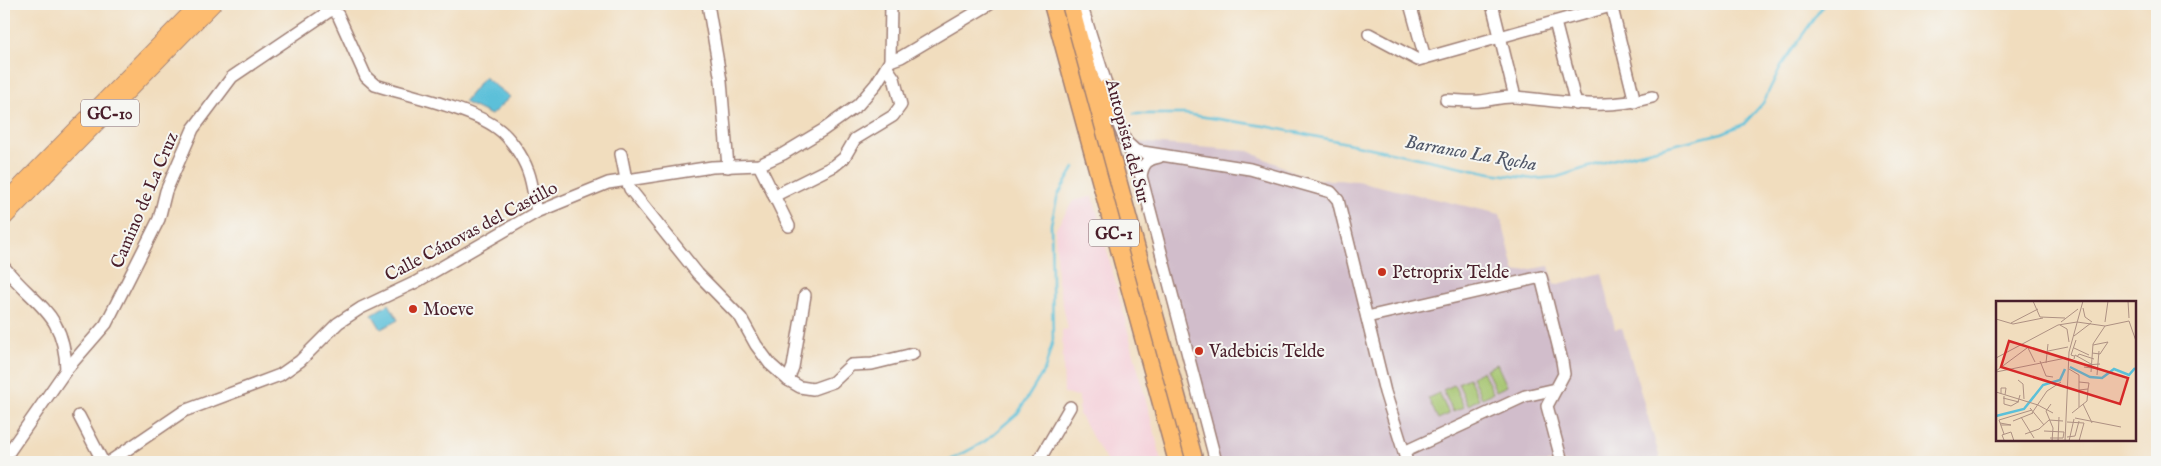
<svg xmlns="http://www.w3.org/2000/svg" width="2161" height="466" viewBox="0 0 2161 466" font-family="'IM FELL English',serif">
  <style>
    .built { fill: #f5cfd9 }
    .industrial { fill: #d1bdcb }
    .green { fill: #a2c26b; stroke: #76704b }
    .water { fill: #5bc0d9; stroke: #527082 }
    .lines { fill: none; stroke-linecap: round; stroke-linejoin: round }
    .stream { stroke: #5bc0d9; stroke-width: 2.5 }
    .minor-casing { stroke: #9e7e74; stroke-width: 14 }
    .major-casing { stroke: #9e7e74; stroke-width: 16 }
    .highway-casing { stroke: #9e7e74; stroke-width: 19 }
    .minor { stroke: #fff; stroke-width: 11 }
    .major { stroke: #fdbc6f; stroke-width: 14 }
    .highway { stroke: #fdbc6f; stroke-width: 16 }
    .poi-dot { fill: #c8321e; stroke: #f6f6f2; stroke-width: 2 }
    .labels { text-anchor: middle; stroke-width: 4; stroke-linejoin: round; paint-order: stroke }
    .shield { fill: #f6f6f2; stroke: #7e6067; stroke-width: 1 }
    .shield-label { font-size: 16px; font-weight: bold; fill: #4a1f2b }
    .street-label { font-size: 18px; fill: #4a1f2b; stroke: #f6f6f2 }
    .poi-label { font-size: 18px; fill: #4a1f2b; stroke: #f6f6f2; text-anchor: start }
    .water-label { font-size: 19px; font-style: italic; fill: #505768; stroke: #f6f6f2 }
    .inset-river { fill: none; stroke: #5bc0d9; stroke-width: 2.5 }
    .inset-road { fill: none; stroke: #ae9183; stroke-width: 1 }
    .view { fill: #d62828; fill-opacity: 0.15; stroke: #d62828; stroke-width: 2.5 }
    .inset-edge { fill: none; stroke: #4a1f2b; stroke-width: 2.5 }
  </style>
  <rect width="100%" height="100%" fill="#f6f6f2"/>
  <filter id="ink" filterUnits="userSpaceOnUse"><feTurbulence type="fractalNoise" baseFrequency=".02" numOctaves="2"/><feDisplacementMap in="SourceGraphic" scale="10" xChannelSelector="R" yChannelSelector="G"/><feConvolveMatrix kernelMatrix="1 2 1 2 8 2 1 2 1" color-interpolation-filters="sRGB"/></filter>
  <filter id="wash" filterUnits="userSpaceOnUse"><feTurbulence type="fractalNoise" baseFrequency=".0096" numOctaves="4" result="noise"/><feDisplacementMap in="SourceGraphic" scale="20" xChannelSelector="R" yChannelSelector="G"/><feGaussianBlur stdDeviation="1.12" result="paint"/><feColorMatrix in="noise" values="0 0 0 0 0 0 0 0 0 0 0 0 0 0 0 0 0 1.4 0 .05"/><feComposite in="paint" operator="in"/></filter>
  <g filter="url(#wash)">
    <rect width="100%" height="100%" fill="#f1ddbe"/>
    <path class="built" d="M1093 196 1162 462H1107L1079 414V396L1064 394 1062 330 1068 329 1057 276 1055 230 1073 201Z"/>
    <path class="industrial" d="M1137 142 1248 151 1309 179 1357 181 1500 214 1515 272 1549 266 1554 285 1602 273 1615 329 1622 328 1661 462H1218L1137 175Z"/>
    <g class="green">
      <path d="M1497 364 1507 386 1496 391 1486 369Z"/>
      <path d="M1483 371 1493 393 1482 398 1472 377Z"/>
      <path d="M1469 378 1479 399 1468 405 1458 383Z"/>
      <path d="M1454 385 1464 407 1453 412 1443 390Z"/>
      <path d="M1439 393 1449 414 1438 419 1428 398Z"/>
    </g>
    <g class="water">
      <path d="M484 77 510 97 491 115 464 102Z"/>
      <path d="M389 304 398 320 381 329 372 314Z"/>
    </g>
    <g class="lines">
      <g class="stream">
        <path d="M1134 114H1185L1265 126 1491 173 1533 179 1557 177 1611 160 1722 133 1744 124 1763 103 1781 66 1824 4"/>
        <path d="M947 462 984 442 1018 413 1045 369 1053 340 1051 224 1058 195 1074 168"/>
      </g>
    </g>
  </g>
  <g filter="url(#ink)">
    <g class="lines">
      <g class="minor-casing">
        <g id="minor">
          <path d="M708 4 721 81 728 167"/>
          <path d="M1081 4 1120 128 1141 176"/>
          <path d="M1410 4 1425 58"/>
          <path d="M1492 4 1515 97"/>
          <path d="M1611 4 1635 102"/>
          <path d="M328 5 338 15 366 77 375 85C408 95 472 109 497 128 510 137 523 157 528 171 533 184 534 199 537 212"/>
          <path d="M1555 22 1576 104"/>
          <path d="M1369 34 1418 60 1618 4"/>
          <path d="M890 61 891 4"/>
          <path d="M1446 100C1457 100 1469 102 1480 101 1492 100 1502 96 1515 97 1563 101 1604 111 1652 97"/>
          <path d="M1125 141 1136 151 1250 169 1331 192 1338 200 1385 392 1407 462"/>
          <path d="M621 154 626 179 630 189 698 274 741 318 756 345 770 364 788 380 800 387 813 389 833 382 851 365 872 364 913 354"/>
          <path d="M1159 157C1147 159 1143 164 1141 176L1216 462"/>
          <path d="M759 165 789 226"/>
          <path d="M774 196 834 166 844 158 855 139 893 116 901 105 894 78 887 68"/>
          <path d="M4 267C35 306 65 312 66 370"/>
          <path d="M1367 317 1541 277 1562 361 1564 374 1556 389 1525 396 1404 452"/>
          <path d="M788 380 793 367 805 295"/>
          <path d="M1556 389 1547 406 1562 462"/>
          <path d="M79 416 103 462"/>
          <path d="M4 459 66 370 106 324 159 219 166 191 193 129 232 77 331 10"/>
          <path d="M109 462 184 411 280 375 300 361 338 323 361 308 416 282 537 212 608 183 712 167 759 165 783 154 823 130 858 105 876 84 890 61 901 57 990 4"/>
          <path d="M1038 462 1070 407"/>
        </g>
      </g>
      <g class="major-casing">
        <g id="major">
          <path d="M4 202 198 4"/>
          <path d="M4 219 214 4"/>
        </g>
      </g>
      <g class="highway-casing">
        <g id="highway">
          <path d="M1052 4 1177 462"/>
          <path d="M1070 4 1195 462"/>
          <path d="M1106 88 1109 117"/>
        </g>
      </g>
      <use href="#minor" class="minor"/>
      <use href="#major" class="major"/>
      <use href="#highway" class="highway"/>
    </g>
  </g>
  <g class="poi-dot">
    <circle cx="1382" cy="272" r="5"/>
    <circle cx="413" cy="309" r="5"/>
    <circle cx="1199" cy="351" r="5"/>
  </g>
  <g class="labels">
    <g class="shield">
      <rect x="81" y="99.5" width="58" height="27" rx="4"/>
      <rect x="1089" y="219.5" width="50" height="27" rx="4"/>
    </g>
    <g class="shield-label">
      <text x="110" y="119">GC-10</text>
      <text x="1114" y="239">GC-1</text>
    </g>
    <g class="street-label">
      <text transform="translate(1128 141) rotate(75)" y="6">Autopista del Sur</text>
      <text transform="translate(144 200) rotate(-67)" y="6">Camino de La Cruz</text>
      <text transform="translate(471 231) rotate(-28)" y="6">Calle Cánovas del Castillo</text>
    </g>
    <g class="poi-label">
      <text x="1392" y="278">Petroprix Telde</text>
      <text x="423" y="315">Moeve</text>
      <text x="1209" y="357">Vadebicis Telde</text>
    </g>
    <g class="water-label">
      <text transform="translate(1471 152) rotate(10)" y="7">Barranco La Rocha</text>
    </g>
  </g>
  <g transform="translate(1996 301)">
    <rect width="140" height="140" fill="#f1ddbe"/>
    <path class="inset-river" d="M74 66 94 76 106 77 118 68 133 74 139 67M0 115 28 108 47 84 64 79 69 68"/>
    <path class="inset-road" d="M37 0 44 16 69 17M132 0 133 17M87 7 89 16 96 21M0 18 17 23 47 17M133 20 140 40M65 21 82 8M109 21 112 0M15 22 42 8M64 24 71 28 73 41M78 35 95 22M97 44 112 41M31 45 39 61M78 47 93 54M52 50 72 46M96 52 104 53 112 41M78 55 75 54 80 39M81 56 83 53 98 58M0 57 62 24 81 21 109 25 133 20M74 58 90 64 104 63M78 58 79 54 95 63M44 60 50 75 57 76M50 62 52 43M88 66 103 68M73 68 83 74V106M0 70 31 47M0 71 70 57M95 71 97 43 109 25M101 74 103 50M22 79 27 83 28 98M83 89 92 88 93 82 83 81M0 91 42 104 57 112M5 93V87H10L9 94M8 95V103L15 105 22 101 24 94M7 97 23 101M55 103 50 110 57 127 56 140M87 103 96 122M34 107 48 124M36 112 51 90 65 81M76 112 91 100 92 88M25 116 38 137M79 117 125 126M17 120 37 112M71 121 88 122M4 122 15 124H5M48 130 68 131 67 137H54M8 133 3 119 36 109M29 133 43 128 53 119 67 120M71 136 79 135 83 120M8 139 6 134 15 131 18 140M62 140 63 116M69 140 73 51 87 0M73 140 78 118M83 140 88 122"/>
    <path class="view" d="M13 40 132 77 124 103 5 66Z"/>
    <rect width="140" height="140" class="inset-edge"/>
  </g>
  <rect width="2161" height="466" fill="none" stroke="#f6f6f2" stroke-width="20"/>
</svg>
